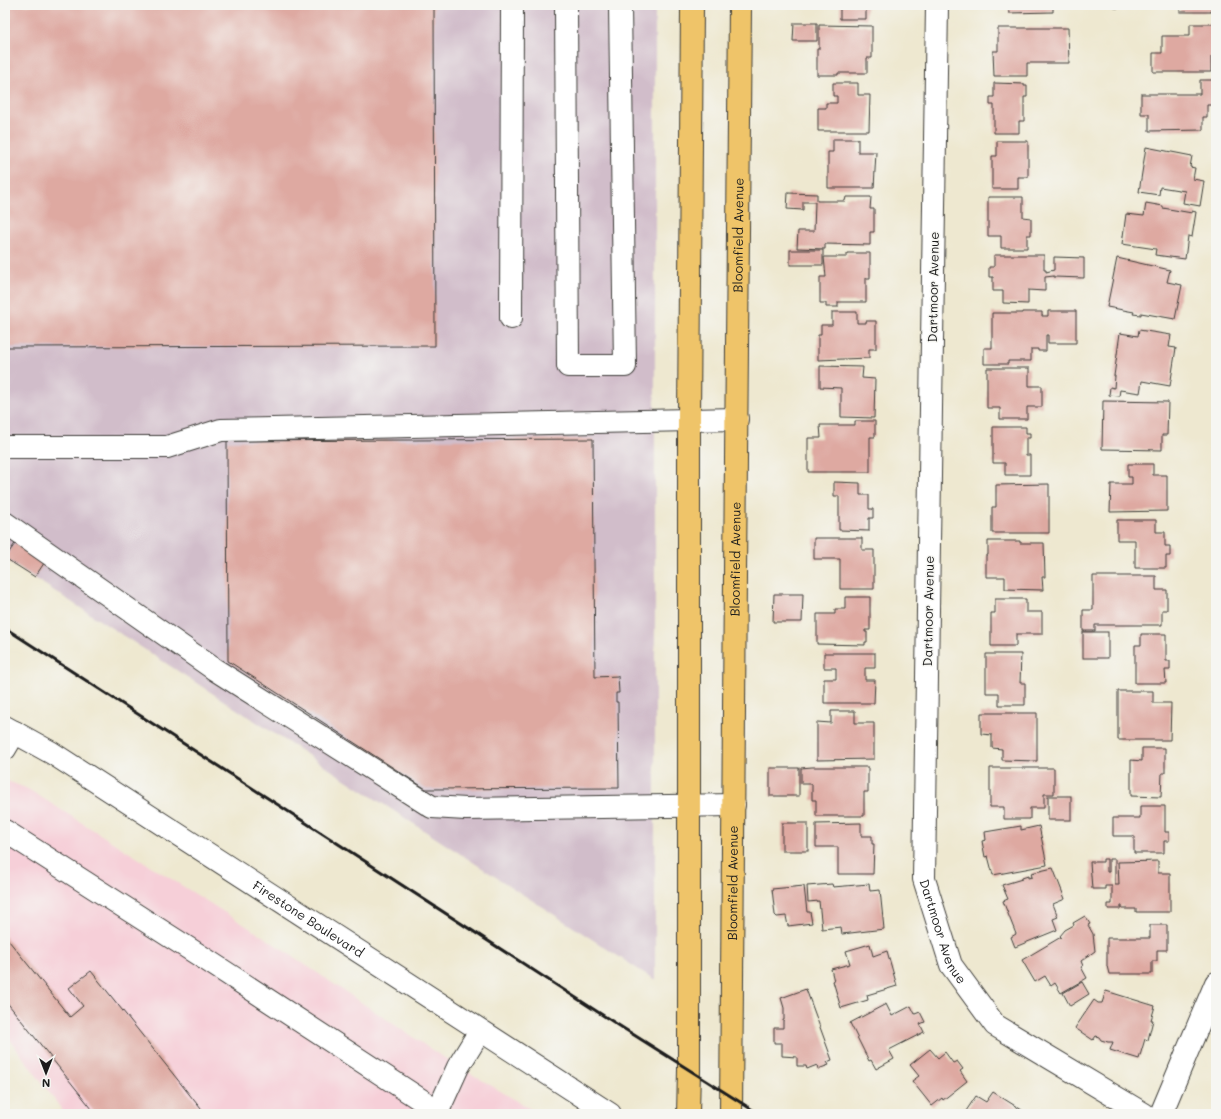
<svg xmlns="http://www.w3.org/2000/svg" width="1221" height="1119" viewBox="0 0 1221 1119" font-family="Mali,sans-serif">
  <style>
    .built { fill: #f6cfd8 }
    .industrial { fill: #d1bdca }
    .building { fill: #dea9a1 }
    .lines { fill: none; stroke-linecap: round; stroke-linejoin: round }
    .minor-casing { stroke: #3c3b37; stroke-width: 24 }
    .major-casing { stroke: #3c3b37; stroke-width: 24 }
    .minor { stroke: #fff; stroke-width: 22 }
    .major { stroke: #efc469; stroke-width: 22 }
    .rail { stroke: #1c1c1c; stroke-width: 3 }
    .labels { text-anchor: middle; stroke-width: 3; stroke-linejoin: round; paint-order: stroke }
    .street-label { font-size: 13px; fill: #1c1c1c; stroke: #f6f6f2 }
  </style>
  <rect width="100%" height="100%" fill="#f6f6f2"/>
  <filter id="ink" filterUnits="userSpaceOnUse"><feTurbulence type="fractalNoise" baseFrequency=".025" numOctaves="2"/><feDisplacementMap in="SourceGraphic" scale="8" xChannelSelector="R" yChannelSelector="G"/><feConvolveMatrix kernelMatrix="1 2 1 2 8 2 1 2 1" color-interpolation-filters="sRGB"/></filter>
  <filter id="wash" filterUnits="userSpaceOnUse"><feTurbulence type="fractalNoise" baseFrequency=".012" numOctaves="4" result="noise"/><feDisplacementMap in="SourceGraphic" scale="16" xChannelSelector="R" yChannelSelector="G"/><feGaussianBlur stdDeviation="0.9" result="paint"/><feColorMatrix in="noise" values="0 0 0 0 0 0 0 0 0 0 0 0 0 0 0 0 0 1.4 0 .05"/><feComposite in="paint" operator="in"/></filter>
  <g filter="url(#wash)">
    <rect width="100%" height="100%" fill="#eee8d0"/>
    <path class="built" d="M5 780 28 789 267 939 438 1054 539 1114H65L5 1033Z"/>
    <path class="industrial" d="M5 5H655V980L5 559Z"/>
    <g id="blocks">
      <g class="building">
        <path d="M5 5H434L435 346 5 347Z"/>
        <path d="M840 5H878V7H866V19H840Z"/>
        <path d="M1009 5H1053V12L1009 13Z"/>
        <rect x="1115" y="5" width="16" height="3"/>
        <rect x="1180" y="5" width="31" height="7"/>
        <path d="M794 23H817V41H793Z"/>
        <path d="M1190 24H1215V57H1211V72H1153V53H1162V36H1190Z"/>
        <path d="M819 25 872 26V58H867V73H838V75H817V49H819Z"/>
        <path d="M998 28H1068L1069 63H1027V76H994L993 51H998Z"/>
        <path d="M1200 80H1216V105H1207V117H1203V130L1149 131V114H1141V94H1200Z"/>
        <path d="M833 83H858V95H870L869 131H818V108H826V103H837V96H833Z"/>
        <path d="M994 83 1024 84V86H1027V97H1024V121H1019V133H994V105H990V97H994Z"/>
        <path d="M833 139H858V152H876L874 188H828V152H833Z"/>
        <path d="M997 141H1028V177H1018V189H992V156H997Z"/>
        <path d="M1146 147 1192 156 1190 167 1195 168 1193 179 1204 181 1200 206 1183 203 1185 191 1160 187 1159 195 1139 192Z"/>
        <path d="M788 193 817 194V201H845L846 197H871L870 209H874V232H870V245L825 244V249L797 248 798 231H814L815 202H803V210L787 209Z"/>
        <path d="M988 197H1023V217L1031 218V235H1027V248H1001V236H988Z"/>
        <path d="M1146 203 1163 206V208L1192 213V211L1196 212 1192 237 1188 236 1185 259 1155 255 1156 249 1122 244 1126 214 1144 216Z"/>
        <rect x="790" y="250" width="33" height="15"/>
        <path d="M847 253H870V278H866V302H838V307H826V303H820V277H826L824 257H847Z"/>
        <path d="M994 255H1044V270H1046V272L1054 270V257L1084 258V278L1054 277V276L1045 277V291L1028 290V304L1003 303V291H993V277H989V267H994Z"/>
        <path d="M1117 258 1170 270 1167 282 1182 285 1175 319 1141 313V315L1133 314 1134 312 1107 307Z"/>
        <path d="M1048 311H1076V343H1048V335H1046V351H1038V349H1031V361H1008V364H984V348H992V313H1023V312H1042V316H1048Z"/>
        <path d="M832 312H857V323H866V321H876V349H869V358L818 360V335H821V325H832Z"/>
        <path d="M1139 330 1171 335 1169 347 1176 348 1170 386 1142 381 1140 393 1120 390 1119 396 1109 395 1110 387 1114 388 1115 376H1114L1120 333 1138 336Z"/>
        <path d="M820 366 863 367 862 378 875 379 874 418 841 417V388L820 387Z"/>
        <path d="M987 368H1029V386H1042V407H1027V419H1000V408H987Z"/>
        <path d="M1103 401 1168 402 1167 435H1162V450L1102 449Z"/>
        <path d="M855 421H875V437H870V472H808V438H821L820 425H855Z"/>
        <path d="M993 427H1026V433H1030V438H1026V455H1030V475H1005V463H993Z"/>
        <path d="M593 439 595 677 618 676 619 693H616V702H618L619 788 426 789 228 661 227 441Z"/>
        <path d="M1128 464H1153V475H1167V511L1110 512 1111 484H1132V477H1128Z"/>
        <path d="M834 482 860 483V495H869V509H873V518H869V531L839 530V496H834Z"/>
        <path d="M1049 484V533H992V507H996V485Z"/>
        <path d="M1117 520H1156V532H1165V546H1170V556H1166V568H1135V540H1117Z"/>
        <path d="M19 538 48 557 35 577 5 558Z"/>
        <path d="M814 538H862V550H874V589H840V559H814Z"/>
        <path d="M988 541H1020V543H1044L1045 577H1042L1043 590 1005 589V577H986V555H988Z"/>
        <path d="M1093 576H1156V590H1167V610H1162V625H1095V631H1083V610H1093Z"/>
        <path d="M774 594H803L802 622H773Z"/>
        <path d="M845 597H870V630H865V632H867V642H865V645L817 644V614H835V609H845Z"/>
        <path d="M995 599H1026V612H1042V634H1016V646H991V613H995Z"/>
        <rect x="1083" y="632" width="25" height="26"/>
        <path d="M1141 634H1166V661H1170V670H1165L1166 683H1135V645H1141Z"/>
        <path d="M824 653H875V668H865V680H875L874 703H824V679H836V668H824Z"/>
        <path d="M986 654H1021L1020 683H1025V705H999V693H986Z"/>
        <path d="M1118 691H1153V703H1171L1170 740H1118Z"/>
        <path d="M831 711H855V723H874V759L817 760V722L831 723Z"/>
        <path d="M981 713H1037V761L1002 760V749L992 748V735L981 734Z"/>
        <path d="M1142 748H1165V773H1162L1161 797 1131 796V760L1142 761Z"/>
        <path d="M812 767H868V792H864V816H816V800H812V784H801V768Z"/>
        <rect x="770" y="768" width="29" height="28"/>
        <path d="M990 768H1054V794H1044V808H1030V819H1004V807H990Z"/>
        <rect x="1048" y="796" width="23" height="24"/>
        <path d="M1140 806H1165V832H1169V841H1164V853H1134V836H1113V818H1140Z"/>
        <rect x="782" y="823" width="26" height="28"/>
        <path d="M861 823V836H872V844H874L873 874H838V847H816V824Z"/>
        <path d="M1021 826V830L1039 826 1047 865 993 875 988 856 985 857 982 841 986 840 985 832Z"/>
        <path d="M1103 859H1107V872H1109V859H1115V885H1119L1118 862 1158 861V873H1170V912H1136V909H1122V905H1121V909H1108V904H1112V886H1105V889H1092L1090 862H1103Z"/>
        <path d="M1053 868 1065 899 1053 904 1058 917 1053 919 1057 930 1015 947 1011 937 1016 934 1003 901 1008 899 1002 885 1022 879V878L1028 876V878L1032 877 1031 873Z"/>
        <path d="M832 884 833 887 869 884 870 891 880 890 884 929 842 934 841 927 822 929 819 901 808 902 807 886Z"/>
        <path d="M804 886 807 912H810L812 923 788 926 786 916 777 917 775 915 772 889Z"/>
        <path d="M1085 916 1090 924 1088 925 1093 934 1095 951 1081 961 1083 966 1081 967 1087 978 1061 993 1055 983 1051 986 1045 976 1035 982 1022 960 1061 937 1060 936 1065 930 1074 925 1073 923Z"/>
        <path d="M1150 925H1167V950H1157V961H1152V974H1109L1107 966V938H1150Z"/>
        <path d="M5 936 70 1017 83 1006 69 988 91 971 205 1114H96L5 1000Z"/>
        <path d="M870 944 873 956 887 951 897 986 867 995 868 1000 841 1008 833 981H834L831 969 850 964 846 951Z"/>
        <path d="M1082 982 1089 994 1070 1006 1063 993Z"/>
        <path d="M806 989 832 1060 827 1062 829 1065 818 1069 817 1065 807 1069 806 1066H797V1057L782 1056V1043H774V1028H783V1020H784V1008L781 998Z"/>
        <path d="M1106 991 1155 1006 1151 1020H1153L1148 1040 1145 1039 1139 1059 1110 1050 1113 1042H1108L1101 1040 1099 1037 1096 1036 1093 1040 1075 1028 1094 1000 1098 1003H1102Z"/>
        <path d="M886 1004 892 1016 911 1006 915 1014 920 1012 925 1022 920 1024 924 1032 889 1050 894 1059 876 1069 871 1060 869 1061 850 1023Z"/>
        <path d="M930 1049 938 1058 945 1052 953 1063 957 1061 963 1069 960 1071 967 1081 943 1100 942 1098 932 1106 912 1081 919 1076 910 1065Z"/>
        <path d="M993 1092 1025 1112 1024 1114H964L976 1096 986 1102Z"/>
      </g>
    </g>
  </g>
  <g filter="url(#ink)">
    <use href="#blocks" fill-opacity="0" stroke="#3c3b37" stroke-width="1"/>
    <g class="lines">
      <g class="minor-casing">
        <g id="minor">
          <path d="M566 5 568 366H625L620 5"/>
          <path id="s1" d="M937 5 924 879 951 965 995 1025 1144 1114"/>
          <path d="M511 318 512 5"/>
          <path d="M5 447H167L221 430 737 419"/>
          <path d="M5 523 214 669 432 807 466 809 734 805"/>
          <path id="s2" d="M5 727 52 753 610 1114"/>
          <path d="M5 749 15 732"/>
          <path d="M5 831 199 955 438 1111"/>
          <path d="M438 1114V1111L458 1067 480 1031"/>
          <path d="M1161 1114 1216 983"/>
        </g>
      </g>
      <g class="major-casing">
        <g id="major">
          <path d="M688 1114 689 1070V419L692 5"/>
          <path id="s3" d="M731 1114C733 744 737 375 740 5"/>
        </g>
      </g>
      <use href="#minor" class="minor"/>
      <use href="#major" class="major"/>
      <path class="rail" d="M5 628 604 1016 759 1114"/>
    </g>
  </g>
  <g class="labels">
    <g class="street-label">
      <text dy="5" stroke="none"><textPath href="#s3" startOffset="879">Bloomfield Avenue</textPath></text>
      <text transform="translate(933 287) rotate(-89)" y="5">Dartmoor Avenue</text>
      <text dy="5" stroke="none"><textPath href="#s3" startOffset="555">Bloomfield Avenue</textPath></text>
      <text transform="translate(928 611) rotate(-89)" y="5">Dartmoor Avenue</text>
      <text dy="5" stroke="none"><textPath href="#s3" startOffset="231">Bloomfield Avenue</textPath></text>
      <text dy="5" stroke="none"><textPath href="#s2" startOffset="359">Firestone Boulevard</textPath></text>
      <text dy="5" stroke="none"><textPath href="#s1" startOffset="930">Dartmoor Avenue</textPath></text>
    </g>
  </g>
  <rect width="1221" height="1119" fill="none" stroke="#f6f6f2" stroke-width="20"/>
  <g transform="translate(46 1073) rotate(180)" stroke="#f6f6f2" stroke-width="3" paint-order="stroke">
  <path d="M0-3L7 15L0 10L-7 15Z" fill="#1c1c1c"/>
  <text y="-6" font-size="11" font-weight="bold" text-anchor="middle" fill="#1c1c1c">N</text>
  </g>
</svg>
